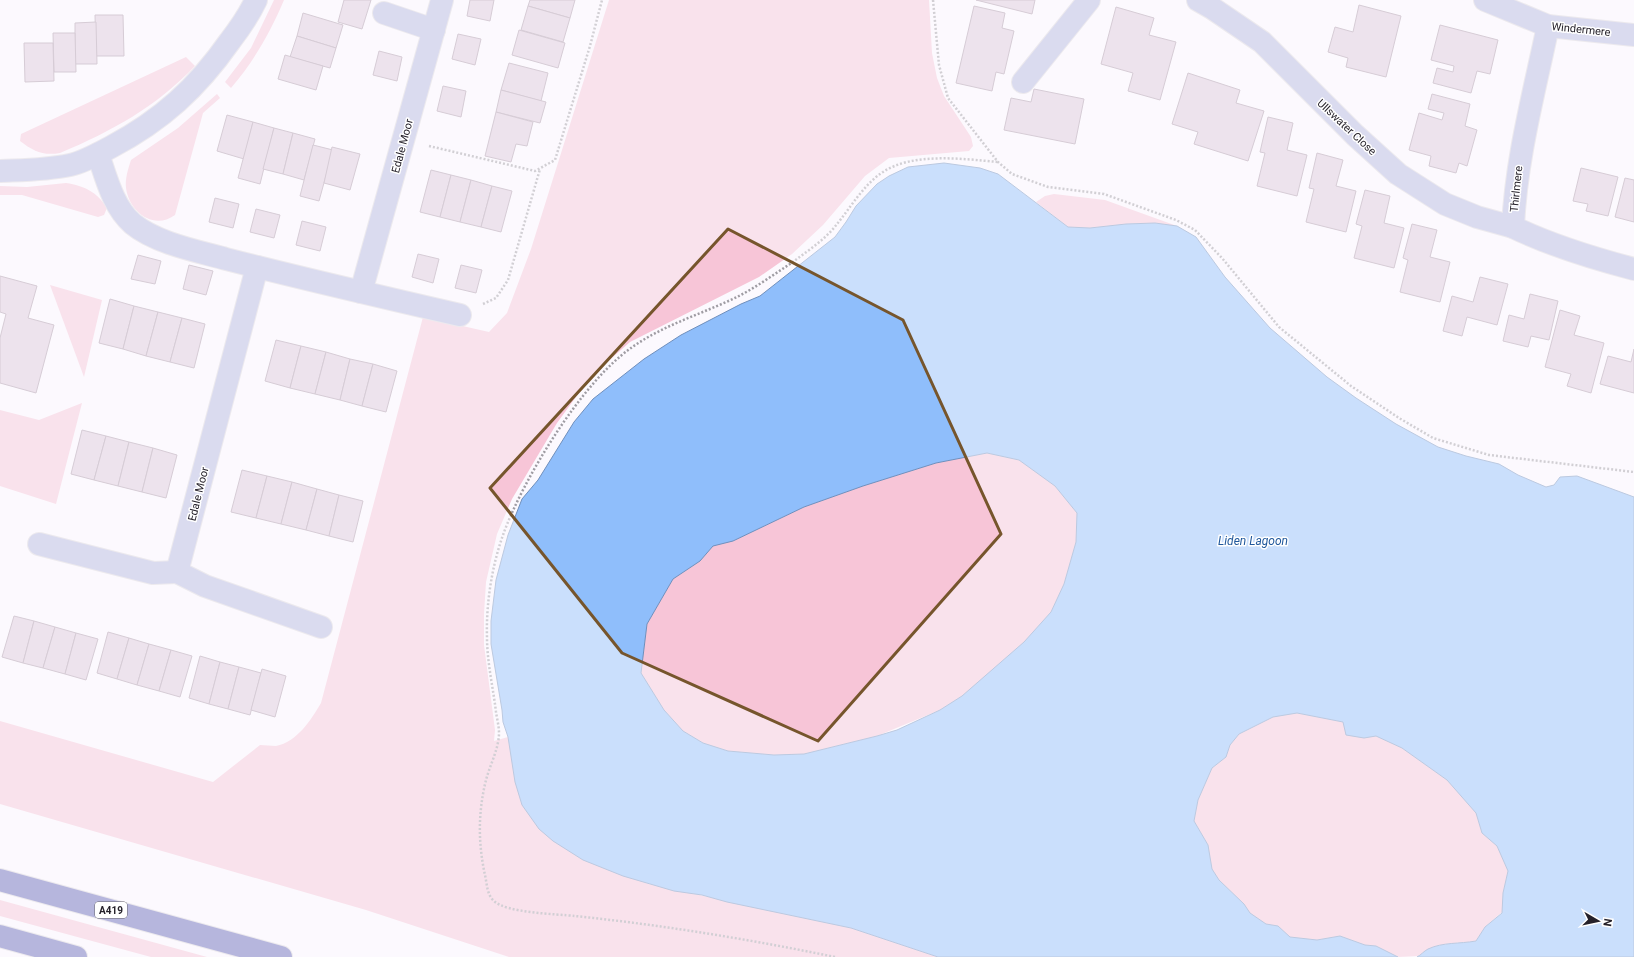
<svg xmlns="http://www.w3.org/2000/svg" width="1634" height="957" viewBox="0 0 1634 957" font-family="Roboto,sans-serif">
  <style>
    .green { fill: #f7c5d7 }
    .water { fill: #8fbefb; stroke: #6f8fbc; fill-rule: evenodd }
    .building { fill: #dcc7d9; stroke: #a995a6 }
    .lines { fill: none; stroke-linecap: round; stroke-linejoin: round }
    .minor-casing { stroke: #dad6dc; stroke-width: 24 }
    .highway-casing { stroke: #dad6dc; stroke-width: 24 }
    .path { stroke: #9f9ca3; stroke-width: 2.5; stroke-dasharray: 2 2; stroke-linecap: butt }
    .minor { stroke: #b2b6de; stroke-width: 22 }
    .highway { stroke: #6264b6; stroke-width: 22 }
    .marked { fill: none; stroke: #76552c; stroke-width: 3; stroke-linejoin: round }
    .labels { text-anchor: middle; stroke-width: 3; stroke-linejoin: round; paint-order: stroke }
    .shield { fill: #fff; stroke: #66646a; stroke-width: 1 }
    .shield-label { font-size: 10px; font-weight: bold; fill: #25212a }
    .street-label { font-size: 11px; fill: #25212a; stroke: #fff }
    .water-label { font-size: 12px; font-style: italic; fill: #1f579b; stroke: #fff }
  </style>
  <rect width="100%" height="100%" fill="#fcf9fe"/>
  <g class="green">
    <path d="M274 0H284C270 33 254 61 231 88L225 82 251 48Z"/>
    <path d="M609 0H929L932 53 937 78 944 96 971 137 973 146 969 151 889 158 865 176 823 225 792 254 759 277 630 342 606 363 581 390 557 423 512 499 497 534 486 582 484 614V645L495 730 494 741 508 737 512 754 571 852 583 860 649 884 851 928 938 957H509L366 910 0 804V721L213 782 260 745C265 745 271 746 276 746 297 742 311 720 321 703L423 317 489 332 507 313 531 249Z"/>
    <path d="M186 57 195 66C156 107 112 131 60 153 43 156 33 151 20 141L21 134Z"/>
    <path d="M217 94 220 98 203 113 175 215C153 231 129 211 126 188 125 179 128 169 131 160L178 128Z"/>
    <path d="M66 183C85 186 97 192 107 208L104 215 98 217 22 195H0V186L27 187Z"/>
    <path d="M1054 194 1105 200 1177 226 1155 223 1126 224 1090 228 1068 227 1036 202 1045 196Z"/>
    <path d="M50 285 102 300 84 377Z"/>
    <path d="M82 403 56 504 0 486V410L39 420Z"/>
    <path d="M987 453 1019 460 1055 486 1077 513 1076 542 1064 584 1051 612 1024 642 980 681 962 696 940 710 877 736 804 754 774 755 728 751 703 743 683 731 664 710 641 673 647 624 673 579 700 561 713 546 733 541 804 507 863 486 936 463Z"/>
    <path d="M1297 713 1343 722 1364 738 1376 736 1402 748 1447 780 1476 813 1482 833 1497 846 1508 871 1503 893 1502 912 1485 927 1476 941C1456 944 1435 941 1419 956L1398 957 1376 946 1365 945 1340 936 1317 940 1290 937 1278 926 1266 924 1250 913 1244 904 1219 880 1212 869 1208 845 1194 821 1198 800 1212 768 1226 757 1230 745 1239 734 1273 717Z"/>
    <path d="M0 900 207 957H151L0 916Z"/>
  </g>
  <path class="water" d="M944 163 980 168 998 174 1068 227 1090 228 1126 224 1155 223 1177 226 1196 237 1225 277 1270 328 1327 377 1356 398 1396 424 1438 447 1466 456 1499 464 1518 475 1546 487 1554 485 1560 477 1577 476 1634 497V957H1417C1421 955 1424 951 1428 949 1443 942 1459 944 1476 941L1485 927 1502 913 1503 893 1508 871 1497 846 1482 833 1476 813 1447 780 1402 748 1376 736 1364 738 1346 735 1343 722 1297 713 1273 717 1239 734 1230 745 1226 757 1212 768 1198 800 1194 821 1208 845 1212 869 1219 880 1244 904 1250 913 1266 924 1278 926 1290 937 1317 940 1340 936 1365 945 1376 946 1398 957H938L851 928 727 902 702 895 674 891 623 876 583 860 553 841 539 829 522 805 515 782 508 737 503 722 502 710 491 644V621L496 580 508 535 522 499 538 480 574 422 593 399 644 359 681 335 741 304 760 296 835 237 846 222 856 206 877 184 889 176 908 167ZM987 453 1019 460 1055 486 1077 513 1076 542 1064 584 1051 612 1024 642 962 696 940 710 897 730 877 736 804 754 774 755 728 751 703 743 683 731 664 710 641 673 647 624 673 579 700 561 713 546 733 541 804 507 863 486 936 463Z"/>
  <g class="building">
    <path d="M344 0H371L362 29 338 22Z"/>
    <path d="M470 0H494L490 21 467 16Z"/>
    <path d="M530 0H575L570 18 528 6Z"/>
    <path d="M976 0H1035L1032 14Z"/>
    <path d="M1359 5 1401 16 1386 77 1346 67 1348 58 1328 52 1335 27 1353 32Z"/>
    <path d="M528 6 570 18 563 42 521 30Z"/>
    <path d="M974 6 1005 13 1002 28 1014 31 1004 74 996 72 992 91 956 83Z"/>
    <path d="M1116 7 1154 18 1149 35 1176 42 1160 100 1128 91 1133 73 1101 64Z"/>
    <path d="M303 13 343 25 336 48 297 36Z"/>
    <path d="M95 15H123L124 56H96Z"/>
    <path d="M96 22 97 64H75V23Z"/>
    <path d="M1440 25 1498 40 1490 74 1477 71 1471 93 1433 83 1437 68 1453 72 1454 66 1431 60Z"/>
    <path d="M519 30 565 43 558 68 512 55Z"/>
    <path d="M53 33H75L76 72H54Z"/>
    <path d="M458 34 481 39 475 65 452 59Z"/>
    <path d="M297 36 336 48 330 68 290 57Z"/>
    <path d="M24 43H53L54 81 25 82Z"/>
    <path d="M379 51 402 57 397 81 373 75Z"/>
    <path d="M285 55 323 66 316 90 278 79Z"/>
    <path d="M509 63 548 73 541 101 501 90Z"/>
    <path d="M1188 73 1240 90 1236 103 1264 111 1248 161 1194 144 1198 132 1172 124Z"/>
    <path d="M443 86 466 91 461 117 437 111Z"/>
    <path d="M1034 89 1084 99 1075 144 1004 130 1011 98 1031 102Z"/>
    <path d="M501 90 546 102 540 123 496 112Z"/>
    <path d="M1432 94 1470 104 1465 126 1477 130 1467 166 1459 163 1456 173 1429 166 1431 156 1409 150 1419 113 1442 120 1444 113 1428 109Z"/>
    <path d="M496 112 533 122 527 146 516 144 511 162 485 156Z"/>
    <path d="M227 115 253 122 244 159 217 151Z"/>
    <path d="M1268 117 1293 123 1287 150 1307 155 1297 196 1257 186 1265 153 1260 152Z"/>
    <path d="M253 122 274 128 260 184 238 178Z"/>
    <path d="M274 128 293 133 283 174 263 169Z"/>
    <path d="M293 133 315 139 304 180 283 174Z"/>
    <path d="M313 145 333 150 319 201 300 196Z"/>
    <path d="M332 147 360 154 350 190 324 183Z"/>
    <path d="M1317 153 1343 160 1336 186 1356 191 1346 232 1306 222 1314 189 1309 188Z"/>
    <path d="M1581 168 1618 177 1608 216 1586 211 1588 204 1573 201Z"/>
    <path d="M431 170 451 175 440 217 420 212Z"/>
    <path d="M451 175 471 180 460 222 440 217Z"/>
    <path d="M1625 178 1634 180V222L1615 217Z"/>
    <path d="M471 180 492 186 481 227 460 222Z"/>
    <path d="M492 186 512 191 501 232 481 227Z"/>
    <path d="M1365 190 1390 196 1384 223 1404 228 1394 268 1354 258 1362 226 1356 224Z"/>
    <path d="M215 198 239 204 233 228 209 222Z"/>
    <path d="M256 209 280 215 274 238 250 232Z"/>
    <path d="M302 221 326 227 320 251 296 245Z"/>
    <path d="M1412 224 1437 230 1430 257 1450 262 1440 302 1400 292 1408 260 1403 258Z"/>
    <path d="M418 254 439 259 433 283 412 277Z"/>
    <path d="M138 255 161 261 155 284 131 279Z"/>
    <path d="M189 265 213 271 206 295 183 289Z"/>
    <path d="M461 265 482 270 476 293 455 288Z"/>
    <path d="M0 276 37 286 28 318 54 325 36 393 0 383V338L6 314 0 312Z"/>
    <path d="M1480 277 1508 284 1497 325 1467 317 1462 336 1443 331 1452 296 1473 302Z"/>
    <path d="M1530 294 1558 301 1549 340 1531 336 1528 347 1503 341 1509 315 1524 319Z"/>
    <path d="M110 299 134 306 123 349 99 343Z"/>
    <path d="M134 306 158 312 146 356 123 349Z"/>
    <path d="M1560 310 1580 316 1574 335 1604 343 1591 393 1567 386 1571 374 1545 367Z"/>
    <path d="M158 312 182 318 170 362 146 356Z"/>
    <path d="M182 318 205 324 194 368 170 362Z"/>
    <path d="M276 340 301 346 290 388 265 381Z"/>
    <path d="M301 346 326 352 315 394 290 388Z"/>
    <path d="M1634 349V393L1600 384 1608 356 1631 362Z"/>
    <path d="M326 352 350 359 340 400 315 394Z"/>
    <path d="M350 359 373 364 362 406 340 400Z"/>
    <path d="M373 364 397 371 386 412 362 406Z"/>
    <path d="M82 430 106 436 94 480 71 474Z"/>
    <path d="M106 436 129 442 118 486 94 480Z"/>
    <path d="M129 442 153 448 142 492 118 486Z"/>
    <path d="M153 448 177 455 166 498 142 492Z"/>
    <path d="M242 470 267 476 256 518 231 512Z"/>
    <path d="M267 476 292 482 281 524 256 518Z"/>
    <path d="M292 482 317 489 306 530 281 524Z"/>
    <path d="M317 489 339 495 329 536 306 530Z"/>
    <path d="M339 495 363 501 353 542 329 536Z"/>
    <path d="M14 616 34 621 23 663 2 657Z"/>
    <path d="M34 621 55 627 43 668 23 663Z"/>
    <path d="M55 627 76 633 65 674 43 668Z"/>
    <path d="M108 632 129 638 117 679 97 673Z"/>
    <path d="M76 633 98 639 86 680 65 674Z"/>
    <path d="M129 638 149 644 137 685 117 679Z"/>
    <path d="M149 644 171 650 159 691 137 685Z"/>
    <path d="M171 650 192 656 180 697 159 691Z"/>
    <path d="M200 656 220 662 209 704 189 698Z"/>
    <path d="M220 662 239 667 228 709 209 704Z"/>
    <path d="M239 667 261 673 250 715 228 709Z"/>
    <path d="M262 669 286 676 275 717 251 710Z"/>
  </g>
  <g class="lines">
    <g class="minor-casing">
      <g id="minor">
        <path d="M1198 0 1212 8 1262 42 1355 135 1398 174 1445 204 1477 217 1513 227"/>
        <path d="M1485 0 1548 26 1634 35"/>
        <path d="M384 13 434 30"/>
        <path d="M1548 26C1534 93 1516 159 1513 227 1552 246 1592 258 1634 269"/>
        <path d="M1023 82 1089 0"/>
        <path d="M98 154C106 177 113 207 133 224 156 243 197 251 226 259 304 279 382 297 460 315"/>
        <path d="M0 171C23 170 47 170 70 165 84 162 98 154 111 147 162 120 197 88 230 41 240 28 249 15 256 0"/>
        <path d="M257 267 177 572 205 586 321 627"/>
        <path d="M361 292 442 0"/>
        <path d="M39 544 153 573 177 572"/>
      </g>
    </g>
    <g class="highway-casing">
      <g id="highway">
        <path d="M0 880 281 957"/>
        <path d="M0 936 76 957"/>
      </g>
    </g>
    <g class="path">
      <path d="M933 0 939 65 948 98 998 162 1012 174 1048 187 1104 194 1176 220 1195 230 1222 258 1279 327 1351 386 1399 418 1433 438 1489 455 1634 472"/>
      <path d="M429 146 535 171 555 160 590 46 602 0"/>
      <path d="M483 304 496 298 508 280 540 169"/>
      <path d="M835 957C748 939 662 925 575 916 557 914 506 913 494 901 487 895 487 884 485 875 478 843 478 812 486 780 490 765 499 748 499 733 499 726 497 719 496 712 493 687 487 662 487 637 486 603 492 566 503 535 523 479 582 382 631 348 663 325 702 314 737 297 755 288 773 275 790 264 806 252 825 240 837 224 851 207 864 184 883 172 913 152 964 159 998 162"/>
    </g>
    <use href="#minor" class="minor"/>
    <use href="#highway" class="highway"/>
  </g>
  <path d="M0 0H1634V957H0ZM728 229 903 320 1001 534 818 741 622 653 490 488Z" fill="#fcf9fe" fill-opacity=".55" fill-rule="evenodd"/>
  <path class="marked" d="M728 229 903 320 1001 534 818 741 622 653 490 488Z"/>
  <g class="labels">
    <rect class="shield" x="95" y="902" width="32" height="16" rx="3"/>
    <g class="shield-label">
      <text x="111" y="914">A419</text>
    </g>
    <g class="street-label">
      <text transform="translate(1581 29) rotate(6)" y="4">Windermere</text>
      <text transform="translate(1347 127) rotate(43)" y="4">Ullswater Close</text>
      <text transform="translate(402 146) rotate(-75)" y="4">Edale Moor</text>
      <text transform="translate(1516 189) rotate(-84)" y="4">Thirlmere</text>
      <text transform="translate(198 494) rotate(-76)" y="4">Edale Moor</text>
    </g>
    <g class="water-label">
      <text x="1253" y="545">Liden Lagoon</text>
    </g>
  </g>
  <g transform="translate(1598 921) rotate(99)" stroke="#ffffff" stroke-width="3" paint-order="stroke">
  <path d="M0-3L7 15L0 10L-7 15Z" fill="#25212a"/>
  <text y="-6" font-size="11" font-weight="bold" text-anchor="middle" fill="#25212a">N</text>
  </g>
</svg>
